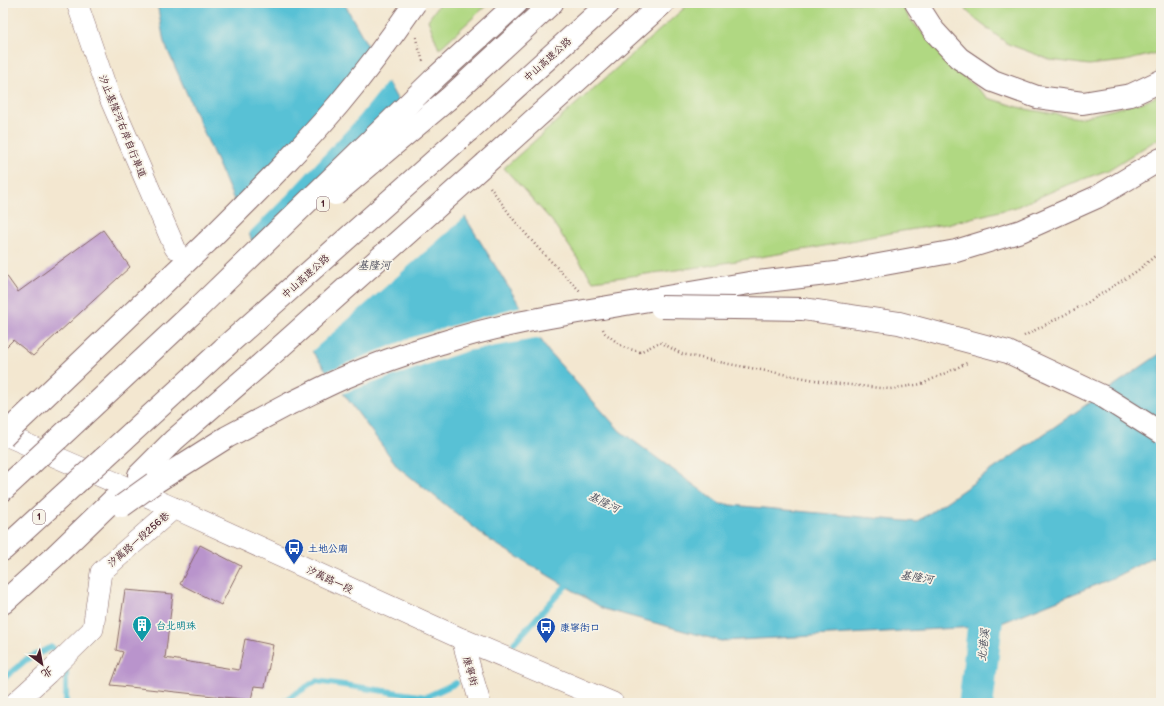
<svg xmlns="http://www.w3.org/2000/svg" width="1164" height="706" viewBox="0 0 1164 706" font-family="'Balsamiq Sans','LXGW WenKai TC',sans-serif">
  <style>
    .green { fill: #b0d882; stroke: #7d7c56 }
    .water { fill: #59c1d5; stroke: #527080 }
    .pier { fill: #f3e7d0 }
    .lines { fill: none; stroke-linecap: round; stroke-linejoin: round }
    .stream { stroke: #59c1d5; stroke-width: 6 }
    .river { stroke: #59c1d5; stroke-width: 35 }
    .building { fill: #b994cc }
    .minor-casing { stroke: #856565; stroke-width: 22 }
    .highway-casing { stroke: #856565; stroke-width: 24 }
    .path { stroke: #856565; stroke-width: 2.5; stroke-dasharray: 1 3; stroke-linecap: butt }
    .minor { stroke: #fff; stroke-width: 21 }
    .highway { stroke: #fff; stroke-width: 22 }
    .highway-bridge-casing { stroke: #856565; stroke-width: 24; stroke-linecap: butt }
    .highway-bridge { stroke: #fff; stroke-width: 22 }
    .labels { text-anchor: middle; stroke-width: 3.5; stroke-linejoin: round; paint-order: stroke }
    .shield { fill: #f7f3e8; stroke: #7e5f64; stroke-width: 1 }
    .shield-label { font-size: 9px; font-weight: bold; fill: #4a1f2b }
    .street-label { font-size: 10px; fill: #4a1f2b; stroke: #f7f3e8 }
    .transit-label { font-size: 10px; fill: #164399; stroke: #f7f3e8; text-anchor: start }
    .culture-label { font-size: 10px; fill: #0d838f; stroke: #f7f3e8; text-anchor: start }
    .water-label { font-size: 11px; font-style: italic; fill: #4e505e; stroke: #f7f3e8 }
  </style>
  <rect width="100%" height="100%" fill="#f7f3e8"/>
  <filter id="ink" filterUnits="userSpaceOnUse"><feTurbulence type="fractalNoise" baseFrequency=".025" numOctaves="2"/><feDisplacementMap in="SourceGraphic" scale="8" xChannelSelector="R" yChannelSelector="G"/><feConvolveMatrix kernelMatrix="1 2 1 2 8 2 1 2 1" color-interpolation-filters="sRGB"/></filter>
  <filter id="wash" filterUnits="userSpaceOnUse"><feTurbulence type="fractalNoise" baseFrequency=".012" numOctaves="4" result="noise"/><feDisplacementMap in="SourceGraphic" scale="16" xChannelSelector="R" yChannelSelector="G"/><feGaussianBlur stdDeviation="0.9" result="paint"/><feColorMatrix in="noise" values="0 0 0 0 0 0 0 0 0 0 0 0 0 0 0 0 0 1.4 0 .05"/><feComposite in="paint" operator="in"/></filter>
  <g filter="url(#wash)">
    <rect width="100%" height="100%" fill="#f3e7d0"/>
    <g class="green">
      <path d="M440 3H489L439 49 428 20Z"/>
      <path d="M690 3H901L909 18 952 66 988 98 1025 109 1079 118 1147 101 1161 94V137L1108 170 1062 187 1016 207 952 223 896 232 814 248 706 266 593 281 552 221 504 168Z"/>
      <path d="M959 3H1161V52L1125 61 1089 65 1051 60 1008 44 975 19Z"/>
    </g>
    <path class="water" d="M157 3H344L439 175 548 351 620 431 720 504 917 522 1161 353V553L1115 577 994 626 721 641 604 609 491 541 398 467 285 315 164 42Z"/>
    <g class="pier">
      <path d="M374 54 389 80 359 117 285 197 247 235 236 210Z"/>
      <path d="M407 113 440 174 466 216 310 353 283 316 254 250Z"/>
      <path d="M522 306 542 338 467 351 341 394 325 372 413 337 499 312Z"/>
    </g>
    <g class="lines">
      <g class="stream">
        <path d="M514 643 571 580"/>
        <path d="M64 664 66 673V703"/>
        <path d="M3 679 27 659 52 647 59 657"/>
        <path d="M281 703 316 681 426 697 456 683"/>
      </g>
      <path class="river" d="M976 703 989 588"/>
    </g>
    <g id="blocks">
      <g class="building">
        <path d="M103 230 130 267 33 356 13 340 3 350V271L18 292Z"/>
        <path d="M200 545 241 566 221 605 180 584Z"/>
        <path d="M125 590 173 594 165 658 239 670 245 639 273 645 265 687 254 686 251 700 111 685 123 652 116 650Z"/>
      </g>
    </g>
  </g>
  <g filter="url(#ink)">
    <use href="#blocks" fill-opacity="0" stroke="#856565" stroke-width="1"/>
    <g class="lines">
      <g class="minor-casing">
        <g id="minor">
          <path d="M77 3 109 96 175 248"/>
          <path d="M3 434 174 508 462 639 613 703"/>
          <path d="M462 639 480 703"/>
          <path d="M15 703 48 673 93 629 101 572 174 508"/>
        </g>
      </g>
      <g class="highway-casing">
        <g id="highway">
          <path d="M916 3 934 31 959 58 993 81 1037 97 1083 103 1131 95 1161 81"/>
          <path d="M434 79 517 3"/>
          <path d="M448 99 552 3"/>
          <path d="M468 131 609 3"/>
          <path d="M486 163 663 3"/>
          <path d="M602 308 749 283 835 273 956 251 1021 231 1097 197 1161 159"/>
          <path d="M18 422 207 242"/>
          <path d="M58 439 197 309"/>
          <path d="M103 459 225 347"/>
          <path d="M139 475 174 440 259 366"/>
          <path d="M154 483 227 437 289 404"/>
          <path d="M3 490 30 465"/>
          <path d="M3 550 75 484"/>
          <path d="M3 603 55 556 113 500"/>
        </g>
      </g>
      <g class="path">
        <path d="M416 37 417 43 423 61"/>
        <path d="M490 187 514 220 538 248 580 291"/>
        <path d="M603 329 605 333 623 347 640 352 660 342 682 354 729 364 831 383 890 389 922 384 967 363"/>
        <path d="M1024 336 1087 303 1137 271 1161 251"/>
      </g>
      <use href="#minor" class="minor"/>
      <use href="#highway" class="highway"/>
      <g class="highway-bridge-casing">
        <g id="highway-bridge">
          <path d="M335 194 448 99"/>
          <path d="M207 242C252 197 297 153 338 105 365 73 391 38 415 3"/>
          <path d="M661 307 803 309 899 323 1008 352 1104 397 1161 433"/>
          <path d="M197 309 434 79"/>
          <path d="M225 347 468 131"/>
          <path d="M259 366 486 163"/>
          <path d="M289 404C306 396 323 387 341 379 373 365 407 353 441 343 493 326 548 317 602 308"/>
          <path d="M3 437 18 422"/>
          <path d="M30 465 58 439"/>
          <path d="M75 484 103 459"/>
          <path d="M122 506 154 483"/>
        </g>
      </g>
      <use href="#highway-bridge" class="highway-bridge"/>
    </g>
  </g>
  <defs>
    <g id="bus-pin" transform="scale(1)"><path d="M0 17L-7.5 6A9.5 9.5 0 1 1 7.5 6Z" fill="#1a4fb4" stroke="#f7f3e8"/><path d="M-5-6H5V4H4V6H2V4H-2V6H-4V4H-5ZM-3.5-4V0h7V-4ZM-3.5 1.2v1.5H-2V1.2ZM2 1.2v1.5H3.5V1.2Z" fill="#fff"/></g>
    <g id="building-pin" transform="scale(1)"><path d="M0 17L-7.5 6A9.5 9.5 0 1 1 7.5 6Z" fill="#0f9aa8" stroke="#f7f3e8"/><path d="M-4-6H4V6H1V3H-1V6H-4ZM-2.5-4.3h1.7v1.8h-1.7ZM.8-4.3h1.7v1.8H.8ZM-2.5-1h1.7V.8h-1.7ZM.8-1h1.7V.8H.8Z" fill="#fff"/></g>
  </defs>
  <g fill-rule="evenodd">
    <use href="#bus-pin" x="294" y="548"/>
    <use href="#building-pin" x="142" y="625"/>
    <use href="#bus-pin" x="546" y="627"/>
  </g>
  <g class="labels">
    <g class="shield">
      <rect x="317" y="197" width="12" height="14" rx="3"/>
      <rect x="33" y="510" width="12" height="14" rx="3"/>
    </g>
    <g class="shield-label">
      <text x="323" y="207">1</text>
      <text x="39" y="520">1</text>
    </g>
    <g class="street-label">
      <text transform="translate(547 59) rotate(-42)" y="4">中山高速公路</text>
      <text transform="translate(123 126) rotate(68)" y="4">汐止基隆河右岸自行車道</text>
      <text transform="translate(305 276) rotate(-42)" y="4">中山高速公路</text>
      <text transform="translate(138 539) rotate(-41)" y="4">汐萬路一段256巷</text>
      <text transform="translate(330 579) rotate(25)" y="4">汐萬路一段</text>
      <text transform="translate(471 671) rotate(74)" y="4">康寧街</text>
    </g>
    <g class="transit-label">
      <text x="308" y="552">土地公廟</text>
      <text x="560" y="631">康寧街口</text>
    </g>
    <g class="culture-label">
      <text x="156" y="629">台北明珠</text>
    </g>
    <g class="water-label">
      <text x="374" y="269">基隆河</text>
      <text transform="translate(604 502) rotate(26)" y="4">基隆河</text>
      <text transform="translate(917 577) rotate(9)" y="4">基隆河</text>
      <text transform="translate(983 645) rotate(-84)" y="4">北港溪</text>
    </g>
  </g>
  <rect width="1164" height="706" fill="none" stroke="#f7f3e8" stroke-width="16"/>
  <g transform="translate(42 664) rotate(148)" stroke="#f7f3e8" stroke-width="3" paint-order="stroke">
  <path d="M0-3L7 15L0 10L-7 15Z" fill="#4a1f2b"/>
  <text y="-6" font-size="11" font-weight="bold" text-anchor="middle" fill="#4a1f2b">北</text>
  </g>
</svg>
